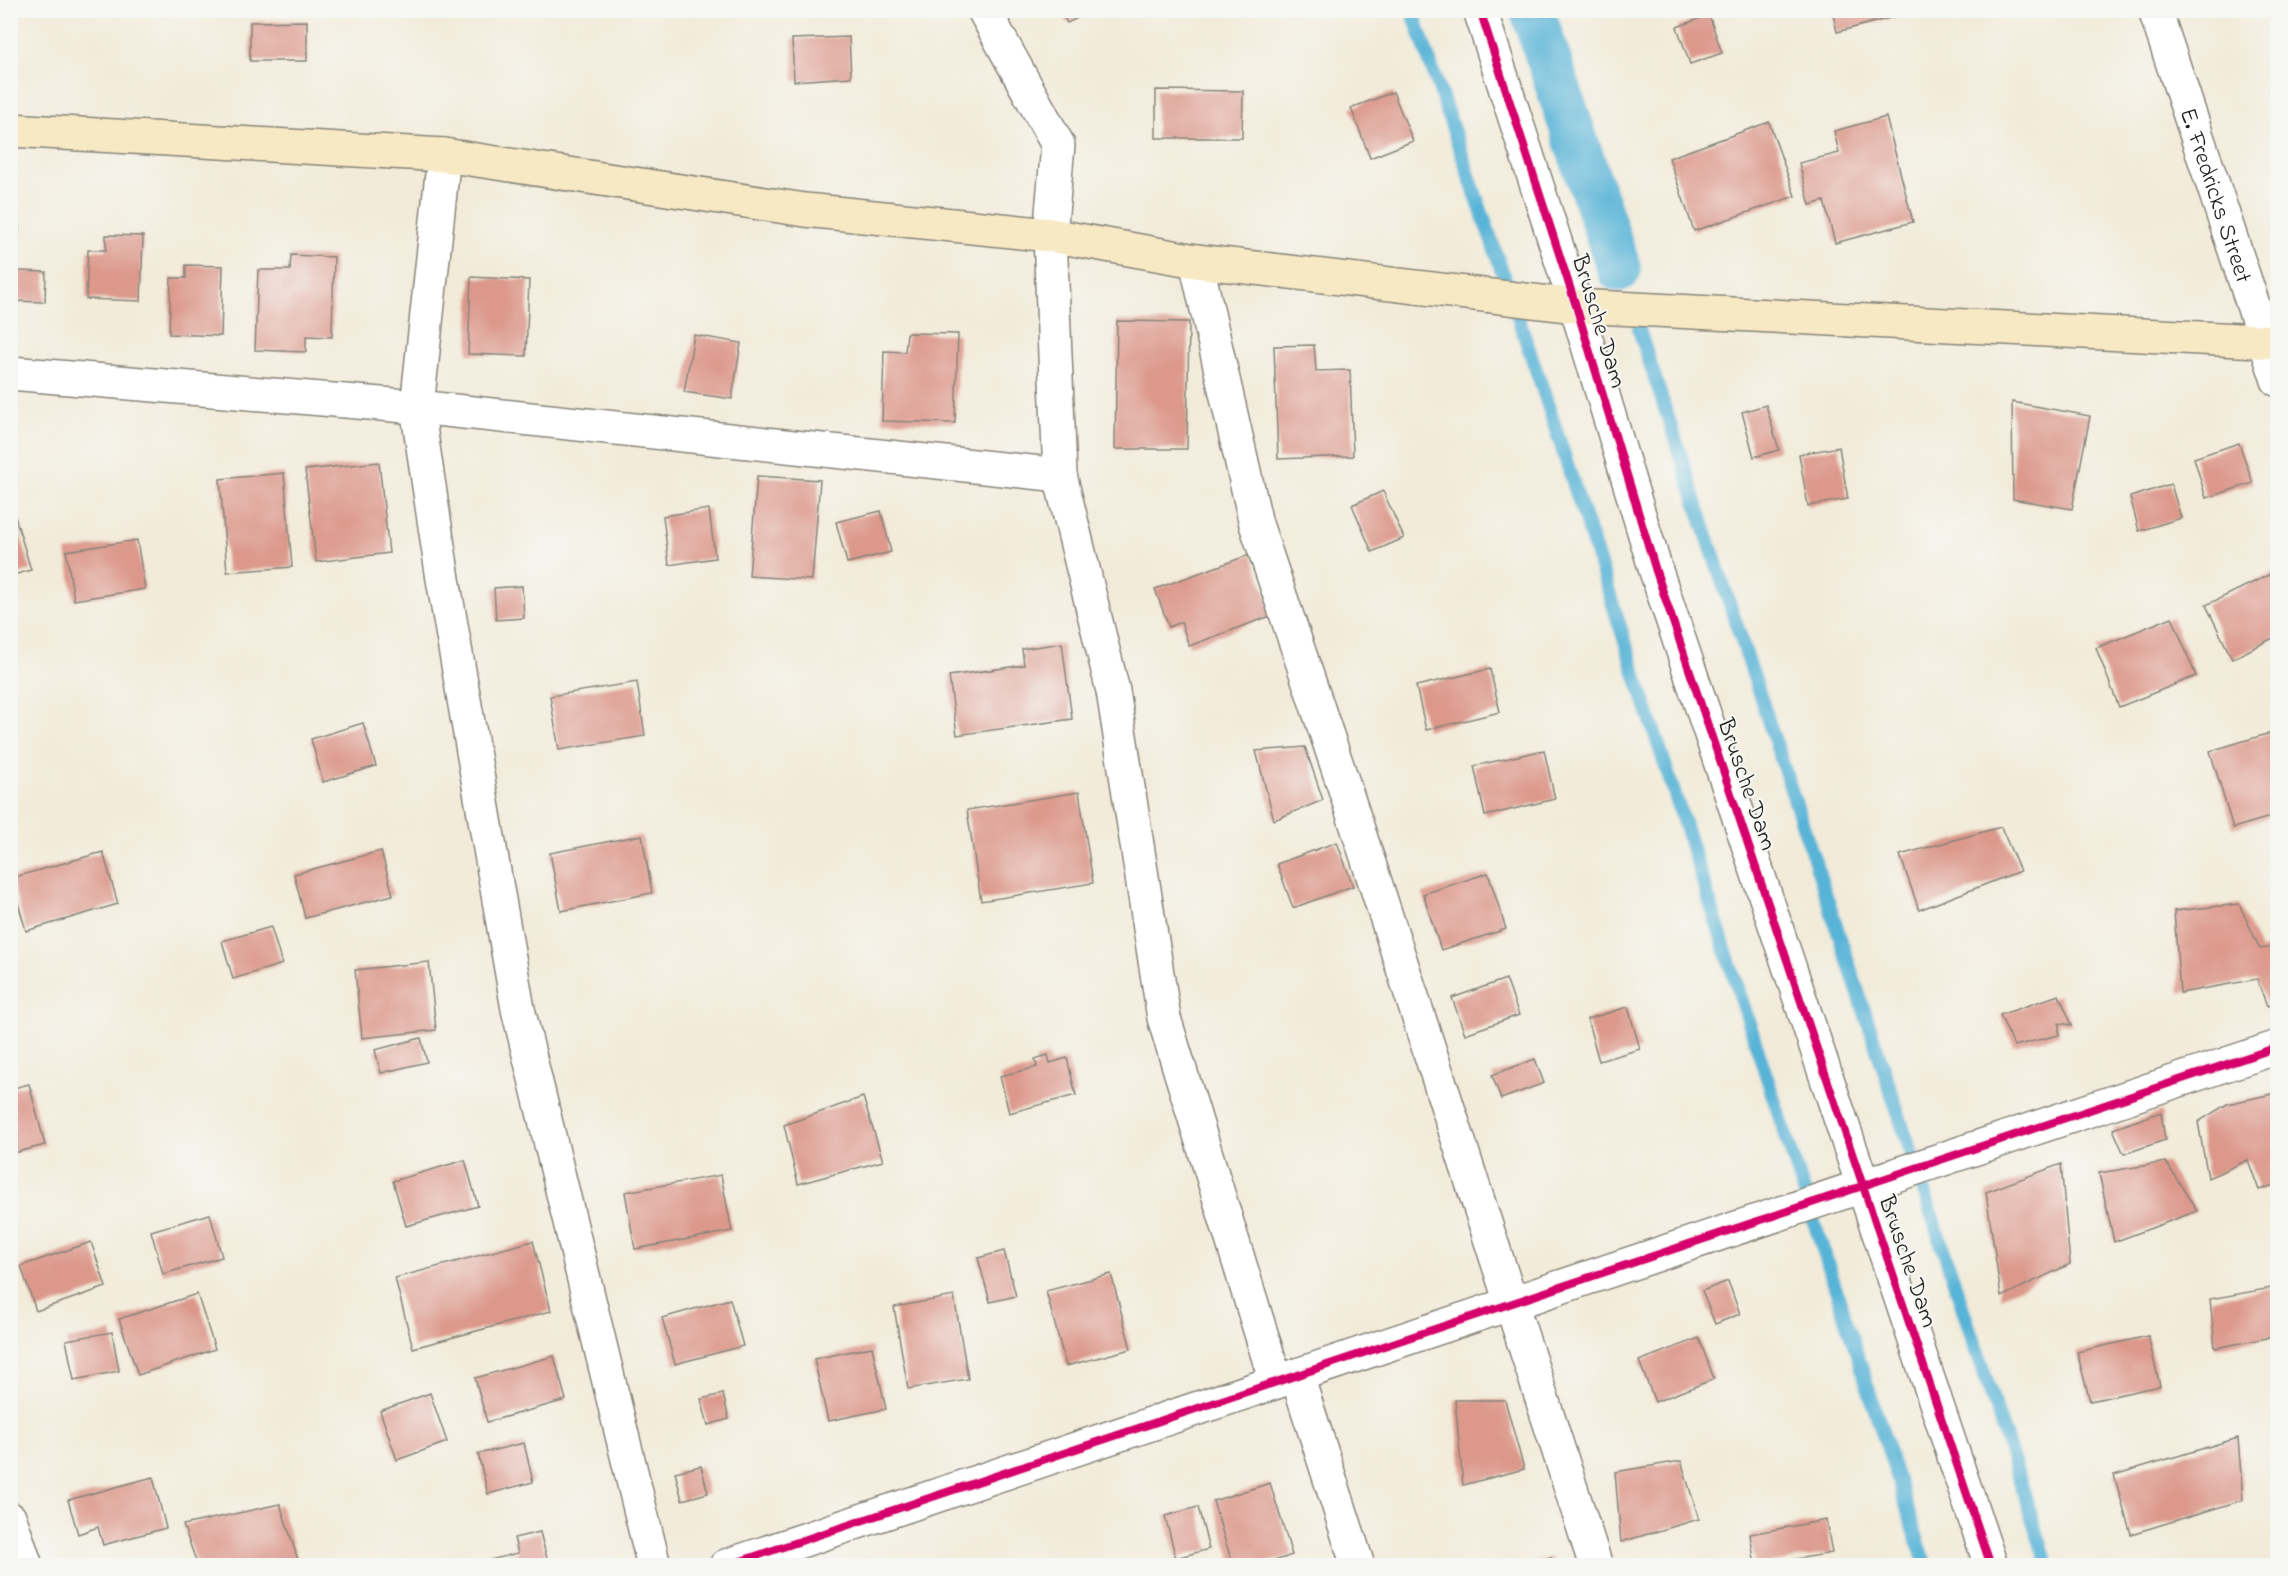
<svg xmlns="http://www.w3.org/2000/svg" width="2288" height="1576" viewBox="0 0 2288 1576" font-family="'Indie Flower',sans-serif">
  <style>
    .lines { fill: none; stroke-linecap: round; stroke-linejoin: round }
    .stream { stroke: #59b4d7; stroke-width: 14 }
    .canal { stroke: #59b4d7; stroke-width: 45 }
    .building { fill: #dc988b }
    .street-casing { stroke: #87847a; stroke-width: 36 }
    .secondary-casing { stroke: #87847a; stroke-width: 36 }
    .street { stroke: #fff; stroke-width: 33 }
    .secondary { stroke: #f7e9c3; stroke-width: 33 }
    .cycleway-casing { stroke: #f6f6f2; stroke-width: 11 }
    .cycleway { stroke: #d6006c; stroke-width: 8 }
    .labels { text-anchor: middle; stroke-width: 4.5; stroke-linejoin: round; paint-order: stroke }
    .street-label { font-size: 24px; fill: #1c1c1c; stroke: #f6f6f2 }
  </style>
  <rect width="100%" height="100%" fill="#f6f6f2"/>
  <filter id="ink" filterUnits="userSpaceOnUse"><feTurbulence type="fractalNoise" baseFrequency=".0167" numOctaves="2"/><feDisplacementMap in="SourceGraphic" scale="12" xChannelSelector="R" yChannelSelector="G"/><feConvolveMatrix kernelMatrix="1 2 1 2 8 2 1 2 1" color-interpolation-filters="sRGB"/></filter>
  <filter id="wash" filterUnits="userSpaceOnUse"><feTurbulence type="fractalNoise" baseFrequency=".008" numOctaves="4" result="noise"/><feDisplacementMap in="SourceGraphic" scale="24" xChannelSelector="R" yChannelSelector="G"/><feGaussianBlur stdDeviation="1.35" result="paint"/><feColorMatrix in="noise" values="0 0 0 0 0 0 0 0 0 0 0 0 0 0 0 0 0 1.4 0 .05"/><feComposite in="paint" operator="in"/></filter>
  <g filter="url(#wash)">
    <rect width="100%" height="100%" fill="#f2ebd9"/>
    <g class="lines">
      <g class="stream">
        <path d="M1412 10 1543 390 1926 1566"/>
        <path d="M1639 330 2048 1566"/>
      </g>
      <path class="canal" d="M1532 10 1619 269"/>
    </g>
    <g id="blocks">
      <g class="building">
        <path d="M1060 10H1094L1067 23Z"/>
        <path d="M1832 10H1904L1905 14 1837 32Z"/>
        <path d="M1709 15 1722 53 1690 64 1677 27Z"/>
        <path d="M307 21V61H250V22Z"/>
        <path d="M849 37 851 77 794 81 792 39Z"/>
        <path d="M1156 90 1243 91 1242 138H1156Z"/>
        <path d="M1393 92 1413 141 1370 158 1351 108Z"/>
        <path d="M1886 117 1913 222 1835 243 1824 201 1810 205 1799 163 1839 153 1834 131Z"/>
        <path d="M1769 122 1795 196 1694 231 1669 158Z"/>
        <path d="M10 227H19L17 271 46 272 45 302 10 301Z"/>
        <path d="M106 235 143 236 141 301 86 299 88 250H106Z"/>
        <path d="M291 255 334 257 332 337 306 336V352L255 350 258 270H290Z"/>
        <path d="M186 265 223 266 221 336 169 334 171 278H186Z"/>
        <path d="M471 277 529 280 526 356 468 354Z"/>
        <path d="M1117 321 1189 322 1187 449H1115Z"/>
        <path d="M907 333 958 334 955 423 882 421 884 351 905 352Z"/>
        <path d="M694 335 741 343 732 399 684 392Z"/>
        <path d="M1314 345 1316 371 1350 370 1353 456 1278 459 1274 346Z"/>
        <path d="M2012 402 2090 416 2072 509 2013 499Z"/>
        <path d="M1766 405 1779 450 1754 457 1742 412Z"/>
        <path d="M2239 443 2253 483 2206 498 2194 458Z"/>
        <path d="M1839 447 1848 499 1808 506 1799 454Z"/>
        <path d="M379 462 389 553 316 562 305 470Z"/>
        <path d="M284 473 292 567 227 572 220 479Z"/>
        <path d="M757 476 820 480 812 580 749 576Z"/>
        <path d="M2171 484 2181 518 2139 531 2130 497Z"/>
        <path d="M1383 491 1404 538 1372 552 1352 505Z"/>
        <path d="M709 509 715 558 669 565 663 516Z"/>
        <path d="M881 511 891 552 847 563 836 522Z"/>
        <path d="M14 513 31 570 10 576V514Z"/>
        <path d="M137 540 145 589 74 600 66 551Z"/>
        <path d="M1252 554 1273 615 1189 646 1181 622 1169 627 1155 589Z"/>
        <path d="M2277 571V636L2232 659 2206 605Z"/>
        <path d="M522 586 524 618 496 620 494 588Z"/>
        <path d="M2172 617 2196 676 2119 707 2096 648Z"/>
        <path d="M1062 643 1072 719 957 735 949 676 1024 665 1022 649Z"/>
        <path d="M1490 669 1500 712 1426 730 1416 686Z"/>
        <path d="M637 682 645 736 559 750 550 696Z"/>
        <path d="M363 723 376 766 323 782 311 739Z"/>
        <path d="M2277 731V815L2233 828 2210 751Z"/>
        <path d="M1305 747 1323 800 1274 820 1256 751Z"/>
        <path d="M1544 750 1555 799 1485 816 1474 766Z"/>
        <path d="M1079 792 1093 883 981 901 967 810Z"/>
        <path d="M2001 827 2020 871 1919 910 1900 855Z"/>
        <path d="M642 835 652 893 561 911 550 853Z"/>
        <path d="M1337 842 1353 886 1293 908 1277 864Z"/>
        <path d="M381 851 393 895 305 918 294 874Z"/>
        <path d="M103 852 118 904 26 931 11 878Z"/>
        <path d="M1488 873 1506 929 1441 950 1423 894Z"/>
        <path d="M2239 904 2260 949 2277 947V1003L2267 1006 2257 979 2180 993 2174 911Z"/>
        <path d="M271 927 282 964 233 979 222 941Z"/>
        <path d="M429 962 436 1030 362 1038 355 970Z"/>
        <path d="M1506 979 1519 1015 1465 1034 1452 998Z"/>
        <path d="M2059 995 2072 1025 2059 1023V1035L2014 1046 2000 1015Z"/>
        <path d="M1628 1007 1640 1049 1599 1061 1587 1019Z"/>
        <path d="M421 1038 427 1062 381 1073 375 1050Z"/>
        <path d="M1048 1055 1050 1063 1067 1058 1076 1095 1009 1113 1000 1076 1037 1067 1035 1059Z"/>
        <path d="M1535 1059 1544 1083 1501 1099 1492 1075Z"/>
        <path d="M29 1084 45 1145 10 1154V1089Z"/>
        <path d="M2277 1093V1184L2259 1190 2248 1160 2208 1178 2198 1122 2227 1104Z"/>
        <path d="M863 1097 883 1161 798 1184 784 1125Z"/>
        <path d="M2161 1112 2165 1140 2124 1154 2113 1129Z"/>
        <path d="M465 1160 478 1206 406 1226 393 1181Z"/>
        <path d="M2166 1162 2197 1211 2114 1242 2099 1173Z"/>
        <path d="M2061 1164 2070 1264 2001 1297 1986 1192Z"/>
        <path d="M721 1175 732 1231 635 1249 625 1192Z"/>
        <path d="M210 1214 222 1257 163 1274 151 1231Z"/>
        <path d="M533 1241 551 1311 413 1348 395 1278Z"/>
        <path d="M91 1242 106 1287 36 1311 21 1266Z"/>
        <path d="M1004 1251 1016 1296 990 1302 978 1258Z"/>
        <path d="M1111 1274 1131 1349 1066 1366 1046 1291Z"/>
        <path d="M1728 1281 1740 1314 1715 1324 1702 1291Z"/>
        <path d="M2271 1288 2277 1311V1336L2215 1348 2210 1299Z"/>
        <path d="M197 1294 215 1349 138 1375 119 1319Z"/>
        <path d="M954 1296 968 1379 908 1389 894 1307Z"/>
        <path d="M730 1299 743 1346 675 1364 662 1318Z"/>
        <path d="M112 1332 119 1371 74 1380 66 1340Z"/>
        <path d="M2148 1336 2160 1386 2090 1401 2077 1352Z"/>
        <path d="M1699 1338 1714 1379 1655 1402 1639 1361Z"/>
        <path d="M872 1347 886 1409 828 1421 814 1359Z"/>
        <path d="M554 1356 566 1400 487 1422 475 1378Z"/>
        <path d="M430 1393 447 1442 397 1460 380 1411Z"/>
        <path d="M723 1394 729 1419 708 1425 701 1399Z"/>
        <path d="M1455 1400H1505L1524 1469 1463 1485Z"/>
        <path d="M2238 1438 2243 1500 2131 1534 2114 1475Z"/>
        <path d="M524 1443 533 1482 488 1494 478 1454Z"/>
        <path d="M1681 1461 1699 1519 1621 1542 1615 1472Z"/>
        <path d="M701 1466 708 1493 682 1500 675 1472Z"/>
        <path d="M153 1477 166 1528 103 1545 98 1527 78 1534 68 1500Z"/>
        <path d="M1270 1483 1292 1555 1260 1566H1233L1213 1501Z"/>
        <path d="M280 1504 300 1566H198L183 1525Z"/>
        <path d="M1198 1507 1209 1549 1176 1558 1165 1516Z"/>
        <path d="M1826 1520 1832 1553 1755 1566 1750 1534Z"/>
        <path d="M540 1532 549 1566H482V1562L518 1553 514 1538Z"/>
        <path d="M1551 1557 1554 1566H1528V1565Z"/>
      </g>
    </g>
  </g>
  <g filter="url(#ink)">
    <use href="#blocks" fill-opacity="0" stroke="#87847a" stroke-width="1.5"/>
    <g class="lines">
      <g class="street-casing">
        <g id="street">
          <path d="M984 10 1058 145 1050 235 1060 475 1113 691 1164 1018 1276 1382"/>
          <path d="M1480 10 1576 306 1656 571 1991 1566"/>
          <path id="s1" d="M2155 10 2278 380"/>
          <path d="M444 155 417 407 443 579 518 1009 654 1566"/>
          <path d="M1196 261 1256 524 1343 783 1596 1566"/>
          <path d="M10 373 417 407 1060 475"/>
          <path d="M1297 1376 1358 1566"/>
          <path d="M10 1519 26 1566"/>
          <path d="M726 1566 2278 1047"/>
        </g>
      </g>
      <g class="secondary-casing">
        <path id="secondary" d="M10 130 444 155 805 210 1050 235 1196 261 1576 306 2278 342"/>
      </g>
      <use href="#street" class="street"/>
      <use href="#secondary" class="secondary"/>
      <g class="cycleway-casing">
        <g id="cycleway">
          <path d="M1480 10 1576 306 1656 571 1991 1566"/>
          <path d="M726 1566 2278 1047"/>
        </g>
      </g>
      <use href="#cycleway" class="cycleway"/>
    </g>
  </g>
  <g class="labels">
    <g class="street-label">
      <text dy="8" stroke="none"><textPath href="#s1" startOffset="195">E. Fredricks Street</textPath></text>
      <text transform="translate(1600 321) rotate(73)" y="8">Brusche Dam</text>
      <text transform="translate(1748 784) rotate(71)" y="8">Brusche Dam</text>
      <text transform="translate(1909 1261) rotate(71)" y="8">Brusche Dam</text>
    </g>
  </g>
  <rect width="2288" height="1576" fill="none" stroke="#f6f6f2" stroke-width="36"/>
</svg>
